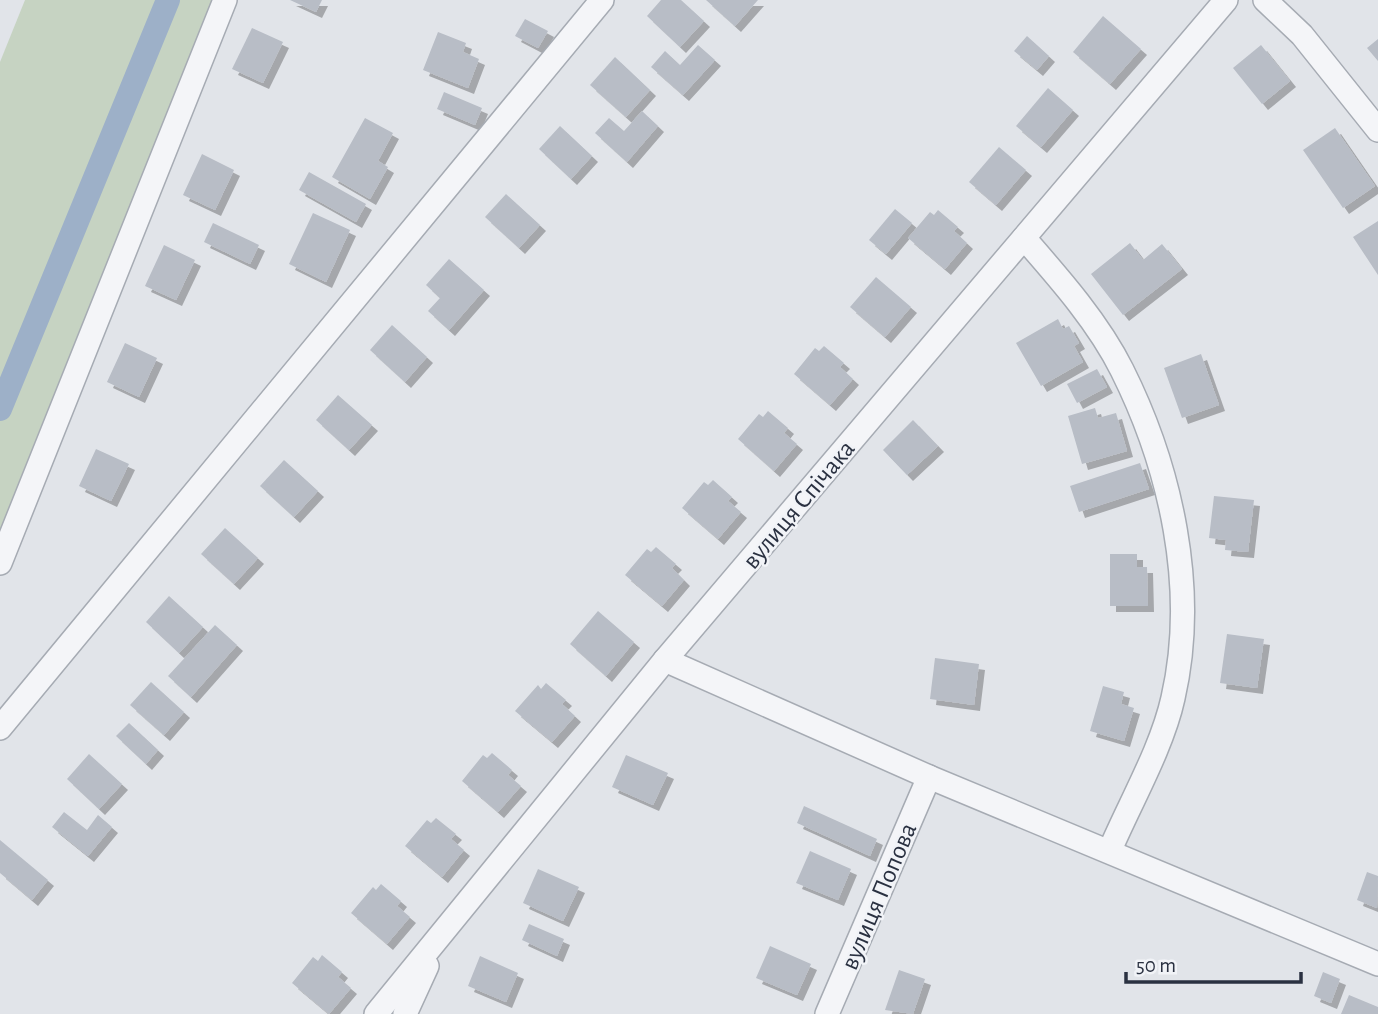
<svg xmlns="http://www.w3.org/2000/svg" width="1378" height="1014" viewBox="0 0 1378 1014" font-family="'Alegreya Sans',sans-serif">
  <style>
    .green { fill: #c6d3c2 }
    .lines { fill: none; stroke-linecap: round; stroke-linejoin: round }
    .canal { stroke: #9db0c8; stroke-width: 24 }
    .building { fill: #b8bdc6; filter: url(#shadow) }
    .minor-casing { stroke: #a6abb3; stroke-width: 26 }
    .minor { stroke: #f4f5f8; stroke-width: 23 }
    .labels { text-anchor: middle; stroke-width: 5; stroke-linejoin: round; paint-order: stroke }
    .street-label { font-size: 26px; fill: #2a3141; stroke: #f1f3f7 }
  </style>
  <defs>
    <filter id="shadow"><feDropShadow dx="6" dy="6" stdDeviation="0" flood-color="#0004"/></filter>
  </defs>
  <rect width="100%" height="100%" fill="#e1e4e9"/>
  <path class="green" d="M25 0H229L0 567V62Z"/>
  <g class="lines">
    <path class="canal" d="M0 409 168 0"/>
  </g>
  <g class="building">
    <path d="M290 0H322L316 12Z"/>
    <path d="M661 0H681L704 21 680 47 647 16Z"/>
    <path d="M706 0H758L735 26Z"/>
    <path d="M1103 16 1141 49 1110 84 1073 52Z"/>
    <path d="M525 19 548 31 538 48 515 36Z"/>
    <path d="M252 28 283 42 263 83 232 69Z"/>
    <path d="M438 32 466 43 463 52 479 59 468 88 423 70Z"/>
    <path d="M1027 36 1049 56 1037 70 1014 51Z"/>
    <path d="M1378 39V61L1367 48Z"/>
    <path d="M698 45 715 60 683 95 651 67 665 51 680 65Z"/>
    <path d="M1261 45 1290 81 1262 104 1233 68Z"/>
    <path d="M615 57 650 90 626 117 590 85Z"/>
    <path d="M1048 88 1073 110 1041 147 1016 126Z"/>
    <path d="M444 92 482 108 475 125 437 109Z"/>
    <path d="M642 111 658 126 627 162 595 133 609 118 624 131Z"/>
    <path d="M365 118 393 133 378 161 388 167 370 199 332 177Z"/>
    <path d="M560 126 592 156 571 179 539 149Z"/>
    <path d="M1335 128 1375 186 1343 208 1303 150Z"/>
    <path d="M999 147 1026 170 996 205 969 182Z"/>
    <path d="M202 154 234 170 215 210 183 195Z"/>
    <path d="M309 172 366 204 356 222 299 190Z"/>
    <path d="M506 194 540 225 519 248 485 217Z"/>
    <path d="M895 209 912 223 886 254 869 240Z"/>
    <path d="M938 210 958 227 954 231 967 243 945 269 908 238 930 212 934 215Z"/>
    <path d="M313 213 350 230 326 282 289 264Z"/>
    <path d="M1378 221V275L1353 237Z"/>
    <path d="M213 223 259 245 250 264 204 242Z"/>
    <path d="M1130 243 1143 260 1162 244 1182 269 1123 315 1091 274Z"/>
    <path d="M164 245 195 260 176 300 145 286Z"/>
    <path d="M449 259 484 290 449 330 428 311 440 298 426 285Z"/>
    <path d="M876 277 911 307 885 337 850 307Z"/>
    <path d="M1058 319 1063 329 1069 326 1079 343 1074 346 1083 362 1041 386 1016 343Z"/>
    <path d="M392 325 427 357 405 382 370 350Z"/>
    <path d="M125 343 157 358 139 397 107 382Z"/>
    <path d="M824 346 844 363 840 367 853 379 830 405 794 374 815 348 819 351Z"/>
    <path d="M1201 354 1219 405 1182 418 1164 368Z"/>
    <path d="M1097 369 1107 387 1077 403 1067 384Z"/>
    <path d="M338 395 372 425 349 450 316 420Z"/>
    <path d="M1095 408 1098 418 1116 413 1127 451 1082 464 1068 416Z"/>
    <path d="M768 411 788 428 784 433 797 444 774 471 738 439 759 414 763 417Z"/>
    <path d="M913 420 938 446 907 475 883 450Z"/>
    <path d="M96 449 129 464 111 501 79 486Z"/>
    <path d="M284 460 318 491 294 517 260 486Z"/>
    <path d="M1140 463 1149 489 1079 512 1070 486Z"/>
    <path d="M713 480 732 497 728 501 741 512 718 539 682 508 704 482 708 485Z"/>
    <path d="M1214 496 1254 500 1248 552 1225 550 1226 540 1209 538Z"/>
    <path d="M225 528 258 558 234 584 201 554Z"/>
    <path d="M656 547 676 564 672 568 684 580 662 606 625 575 647 549 651 552Z"/>
    <path d="M1110 554H1137V567H1147L1148 606H1110Z"/>
    <path d="M169 596 203 627 179 653 146 622Z"/>
    <path d="M598 611 634 642 606 676 570 644Z"/>
    <path d="M215 625 237 645 191 697 168 676Z"/>
    <path d="M1227 634 1264 639 1257 688 1220 683Z"/>
    <path d="M935 658 979 664 974 705 930 699Z"/>
    <path d="M151 682 184 712 164 735 130 705Z"/>
    <path d="M546 683 566 700 562 704 575 716 552 742 515 711 538 685 541 689Z"/>
    <path d="M1103 686 1124 692 1121 704 1134 708 1124 741 1090 731Z"/>
    <path d="M129 723 158 750 146 764 116 736Z"/>
    <path d="M492 753 512 770 508 775 521 786 498 812 462 781 483 755 487 758Z"/>
    <path d="M89 754 122 784 99 809 67 779Z"/>
    <path d="M626 755 668 773 653 805 612 787Z"/>
    <path d="M804 806 877 839 870 856 797 823Z"/>
    <path d="M64 812 87 830 98 815 112 827 88 856 52 827Z"/>
    <path d="M436 818 456 834 451 839 464 850 442 877 405 846 427 820 431 823Z"/>
    <path d="M0 840 48 880 32 900 0 873Z"/>
    <path d="M810 851 851 869 838 900 796 883Z"/>
    <path d="M538 869 579 887 563 921 523 903Z"/>
    <path d="M1367 872 1378 876 1377 908 1357 900Z"/>
    <path d="M381 884 401 901 397 906 410 917 387 944 351 913 373 887 376 890Z"/>
    <path d="M529 924 564 939 557 956 522 940Z"/>
    <path d="M770 946 811 964 797 995 756 978Z"/>
    <path d="M322 955 342 972 338 977 351 988 329 1014 292 983 313 957 318 961Z"/>
    <path d="M480 956 518 973 506 1002 468 986Z"/>
    <path d="M899 970 925 979 913 1014 885 1010Z"/>
    <path d="M1323 972 1340 979 1331 1003 1314 996Z"/>
    <path d="M1349 995 1378 1007V1014H1341Z"/>
  </g>
  <g class="lines">
    <g class="minor-casing">
      <g id="minor">
        <path d="M1265 0 1302 35 1378 130"/>
        <path d="M1024 238C1059 278 1098 322 1122 370 1171 468 1198 589 1173 698 1162 748 1130 803 1110 850"/>
        <path d="M0 563 225 0"/>
        <path d="M665 660 929 777 1378 964"/>
        <path d="M0 728 602 0"/>
        <path d="M376 1014 665 660 1226 0"/>
        <path d="M405 1014 427 966"/>
        <path d="M827 1014 929 777"/>
      </g>
    </g>
    <use href="#minor" class="minor"/>
  </g>
  <g class="labels">
    <g class="street-label">
      <text transform="translate(798 504) rotate(-50)" y="9">вулиця Спічака</text>
      <text transform="translate(878 896) rotate(-67)" y="9">вулиця Попова</text>
    </g>
  </g>
  <path d="M1126 972v10h175v-10" fill="none" stroke="#2a3141" stroke-width="3.5"/>
  <text x="1136" y="972" font-size="21" fill="#2a3141" stroke="#f1f3f7" stroke-width="5" paint-order="stroke">50 m</text>
</svg>
